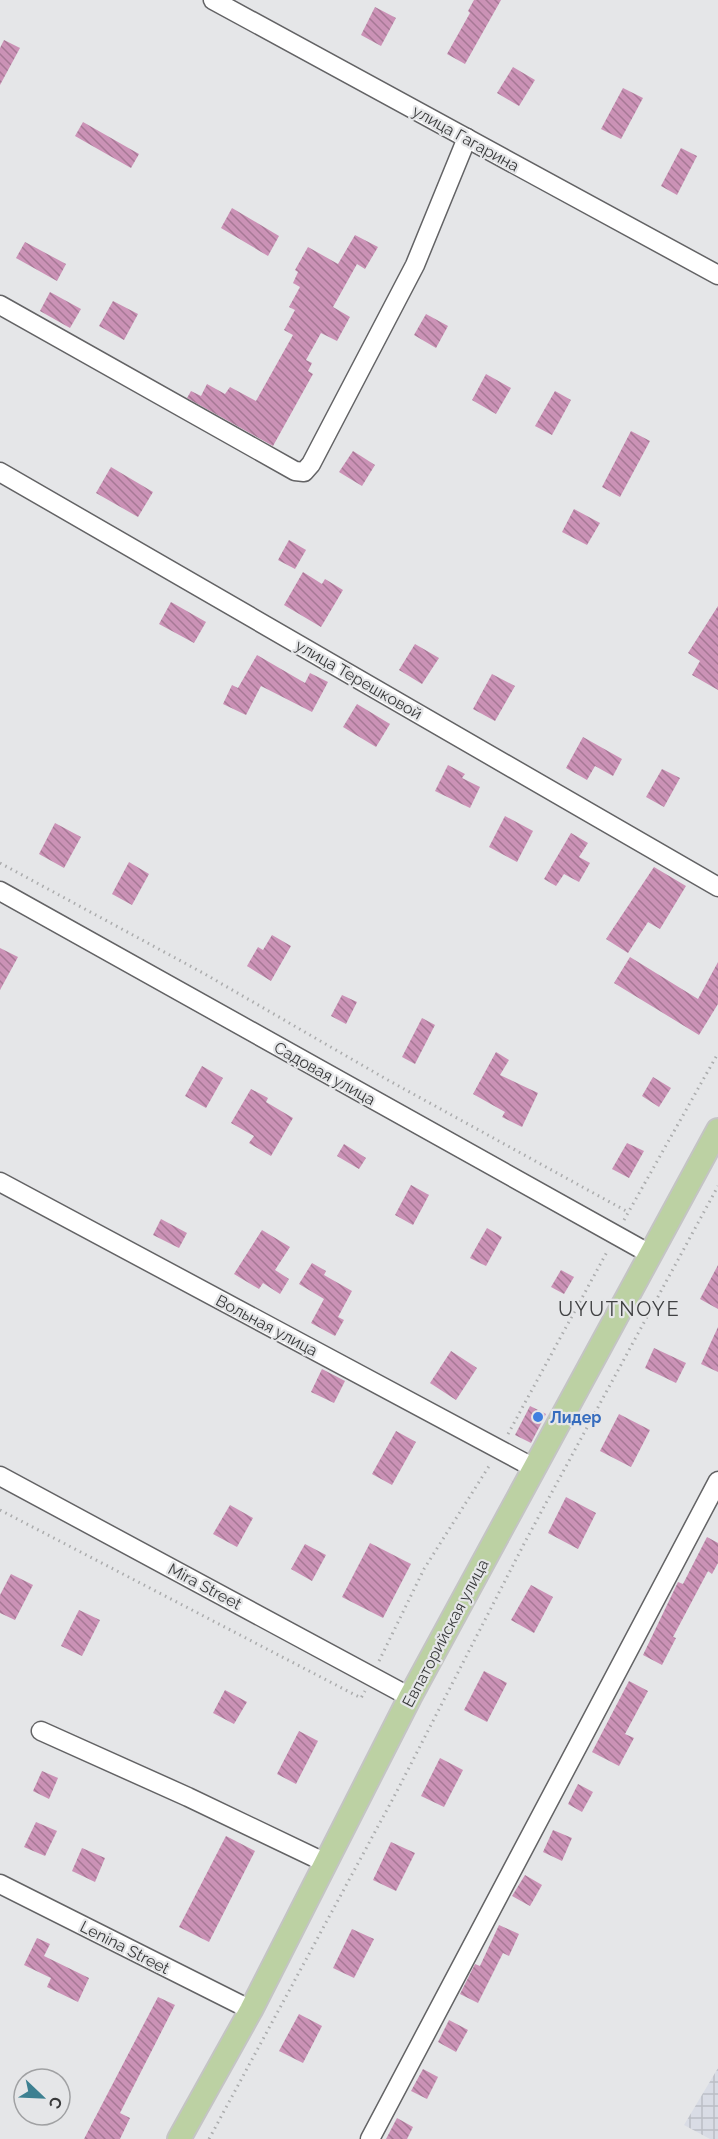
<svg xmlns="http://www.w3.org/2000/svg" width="718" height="2139" viewBox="0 0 718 2139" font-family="Raleway,sans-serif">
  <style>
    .industrial { fill: url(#industrial-grid) }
    .building { fill: url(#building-back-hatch) }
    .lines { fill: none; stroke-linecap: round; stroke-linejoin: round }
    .minor-casing { stroke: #636365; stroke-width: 21 }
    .major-casing { stroke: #c4c4c4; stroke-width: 26 }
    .path { stroke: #abacad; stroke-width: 3; stroke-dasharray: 1.5 4.5; stroke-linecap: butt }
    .minor { stroke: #fff; stroke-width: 18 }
    .major { stroke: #bcd1a3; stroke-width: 22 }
    .shop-dot { fill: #3f7fe0; stroke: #e5e6e8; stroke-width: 2 }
    .labels { text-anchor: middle; stroke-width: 4.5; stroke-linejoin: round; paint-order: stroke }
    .street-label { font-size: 16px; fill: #393a3b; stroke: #e5e6e8 }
    .shop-label { font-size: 16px; font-weight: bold; fill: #366cbe; stroke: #e5e6e8; text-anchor: start }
    .quarter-label { font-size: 20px; letter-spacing: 1.5px; fill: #3f4042; stroke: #e5e6e8 }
  </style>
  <defs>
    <pattern id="industrial-grid" width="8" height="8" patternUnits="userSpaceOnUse" patternTransform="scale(1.5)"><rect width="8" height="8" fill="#d9dce5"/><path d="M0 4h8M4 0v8" fill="none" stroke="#bbbec5"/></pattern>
    <pattern id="building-back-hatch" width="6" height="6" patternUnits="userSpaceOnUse" patternTransform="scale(1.5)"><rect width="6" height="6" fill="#cb92b6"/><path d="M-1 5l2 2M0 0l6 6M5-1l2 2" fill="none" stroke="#a67895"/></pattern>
  </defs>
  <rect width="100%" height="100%" fill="#e5e6e8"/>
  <path class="industrial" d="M718 2068V2139H710L684 2125Z"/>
  <g class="building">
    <path d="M474 0H501L465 64 447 54 470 13 468 11Z"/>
    <path d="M375 7 396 18 381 46 361 35Z"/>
    <path d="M4 40 20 48 0 85V48Z"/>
    <path d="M513 67 535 80 519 106 497 93Z"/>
    <path d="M623 88 643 98 621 139 601 129Z"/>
    <path d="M83 122 139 154 131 168 75 136Z"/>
    <path d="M681 148 697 156 677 195 661 186Z"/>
    <path d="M232 208 279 236 268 256 221 228Z"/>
    <path d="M355 235 378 247 365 269 357 264 333 307 350 317 337 341 321 333 306 360 312 363 308 371 313 374 273 446 187 398 191 391 201 396 207 384 225 394 230 387 256 401 293 335 284 330 295 310 289 307 300 287 293 283 298 272 295 270 308 247 338 264Z"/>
    <path d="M25 242 66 264 57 281 16 258Z"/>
    <path d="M50 292 81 309 70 328 40 311Z"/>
    <path d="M113 301 138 314 124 340 99 326Z"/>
    <path d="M426 314 448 326 436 348 414 335Z"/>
    <path d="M486 374 511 388 496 414 472 400Z"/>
    <path d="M555 391 571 400 552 435 535 426Z"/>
    <path d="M631 431 650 441 620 497 602 487Z"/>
    <path d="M353 451 375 465 362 486 339 472Z"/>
    <path d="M111 467 153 492 138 517 96 493Z"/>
    <path d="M574 509 600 523 587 545 562 532Z"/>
    <path d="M289 540 306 550 295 569 278 560Z"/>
    <path d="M303 572 322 584 325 579 343 590 321 627 284 605Z"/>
    <path d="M171 602 206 622 194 643 159 624Z"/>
    <path d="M718 606V690L692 675 700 661 688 653Z"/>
    <path d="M415 644 439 658 422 684 399 670Z"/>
    <path d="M257 655 305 683 310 673 328 682 312 712 261 686 246 715 223 704 232 685 238 688Z"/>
    <path d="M492 674 515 686 495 721 473 709Z"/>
    <path d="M357 704 390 724 376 747 343 727Z"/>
    <path d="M583 737 622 759 613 776 595 766 587 780 566 768Z"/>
    <path d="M448 765 465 774 462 778 480 787 470 808 435 791Z"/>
    <path d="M662 769 680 778 664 807 646 797Z"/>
    <path d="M505 816 533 831 517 862 489 847Z"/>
    <path d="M55 823 81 837 64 868 39 854Z"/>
    <path d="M571 833 588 843 579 857 590 863 579 882 564 874 556 886 544 879Z"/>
    <path d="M129 862 149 874 132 905 112 894Z"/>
    <path d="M654 867 686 886 660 929 648 922 628 953 606 939Z"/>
    <path d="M272 935 291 946 271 981 247 966 258 947 263 950Z"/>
    <path d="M0 948 18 957 0 990Z"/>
    <path d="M630 957 698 999 718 962V1004L699 1035 614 983Z"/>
    <path d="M342 995 357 1002 346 1024 331 1016Z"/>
    <path d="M422 1018 435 1025 415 1064 402 1057Z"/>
    <path d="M496 1052 509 1060 500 1075 538 1093 522 1127 502 1117 505 1112 473 1094Z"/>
    <path d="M202 1066 223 1078 206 1108 185 1096Z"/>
    <path d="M653 1077 671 1088 659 1107 642 1096Z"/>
    <path d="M251 1089 268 1098 266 1102 293 1118 271 1156 249 1143 254 1136 231 1123Z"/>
    <path d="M627 1143 644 1151 629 1178 612 1169Z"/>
    <path d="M344 1144 366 1158 359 1169 337 1156Z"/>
    <path d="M411 1185 429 1195 413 1225 395 1215Z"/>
    <path d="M161 1219 187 1233 179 1248 153 1235Z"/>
    <path d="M487 1228 502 1237 486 1266 470 1258Z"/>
    <path d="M262 1230 290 1247 275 1270 289 1279 280 1294 263 1283 259 1289 234 1274Z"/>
    <path d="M312 1263 326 1271 324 1275 352 1291 338 1317 344 1320 335 1336 311 1323 324 1299 299 1284Z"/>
    <path d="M718 1265V1309L700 1299Z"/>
    <path d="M561 1270 574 1277 564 1294 551 1287Z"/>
    <path d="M718 1327V1372L701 1364Z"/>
    <path d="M654 1348 686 1363 676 1383 645 1368Z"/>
    <path d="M451 1351 477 1368 456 1400 430 1383Z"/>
    <path d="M322 1369 345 1381 334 1403 311 1392Z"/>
    <path d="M530 1406 546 1414 531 1443 515 1435Z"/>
    <path d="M619 1414 650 1430 631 1467 600 1451Z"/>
    <path d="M396 1431 416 1442 392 1485 372 1474Z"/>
    <path d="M566 1497 596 1513 578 1549 548 1533Z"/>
    <path d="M230 1505 253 1518 237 1547 213 1534Z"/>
    <path d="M707 1537 718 1543V1563L712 1574 708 1571 673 1637 676 1638 662 1665 643 1655 678 1582 683 1584Z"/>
    <path d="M370 1543 411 1564 383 1618 342 1597Z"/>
    <path d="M305 1544 326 1555 312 1581 291 1569Z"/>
    <path d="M11 1574 33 1585 15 1620 0 1613V1595Z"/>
    <path d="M531 1585 553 1597 534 1633 511 1620Z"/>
    <path d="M79 1610 100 1620 82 1656 61 1646Z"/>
    <path d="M484 1671 507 1683 487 1722 464 1710Z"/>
    <path d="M629 1681 648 1691 625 1734 634 1738 619 1766 592 1752Z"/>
    <path d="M225 1690 247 1702 234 1724 213 1713Z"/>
    <path d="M299 1731 318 1741 296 1784 277 1774Z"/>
    <path d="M440 1758 463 1770 444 1807 421 1796Z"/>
    <path d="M42 1771 58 1778 49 1799 33 1791Z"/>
    <path d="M578 1784 593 1792 582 1812 568 1804Z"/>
    <path d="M36 1822 57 1831 45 1856 24 1847Z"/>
    <path d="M553 1830 572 1838 562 1861 543 1852Z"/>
    <path d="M226 1836 255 1851 209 1942 179 1927Z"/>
    <path d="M391 1842 415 1853 396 1891 373 1880Z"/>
    <path d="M82 1848 105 1858 95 1882 72 1871Z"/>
    <path d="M525 1875 542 1885 530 1906 512 1896Z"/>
    <path d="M499 1925 519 1934 509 1956 503 1953 478 2003 460 1994 475 1964 480 1966Z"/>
    <path d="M352 1929 374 1939 354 1978 333 1968Z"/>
    <path d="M37 1938 50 1944 44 1956 89 1978 78 2002 47 1987 51 1978 24 1965Z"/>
    <path d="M158 1997 175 2005 120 2113 130 2118 120 2139H84Z"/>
    <path d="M299 2014 322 2026 303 2063 279 2051Z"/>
    <path d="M449 2020 468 2030 456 2052 438 2042Z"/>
    <path d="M423 2069 438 2077 427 2099 411 2091Z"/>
    <path d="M397 2118 413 2127 407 2139H386Z"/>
  </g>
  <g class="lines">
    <g class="minor-casing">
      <g id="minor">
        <path d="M213 0 718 275"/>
        <path d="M0 305 295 471 304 472 311 464 415 265 467 138"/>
        <path d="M0 472 718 887"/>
        <path d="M0 891 650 1254"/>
        <path d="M0 1182 534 1468"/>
        <path d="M0 1476 410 1697"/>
        <path d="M41 1731 188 1797 326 1863"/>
        <path d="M0 1884 251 2010"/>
        <path d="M370 2139 718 1481"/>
      </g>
    </g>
    <g class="major-casing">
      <path id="major" d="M179 2139 251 2010 410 1697 718 1130"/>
    </g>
    <g class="path">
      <path d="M0 863 203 973 386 1079 628 1212"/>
      <path d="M624 1220 717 1055"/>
      <path d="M508 1434 608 1250"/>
      <path d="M0 1510 361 1698 365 1691"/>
      <path d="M379 1661 424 1569 491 1463"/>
      <path d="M209 2139 396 1793 526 1540 718 1186"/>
    </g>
    <use href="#minor" class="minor"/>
    <use href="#major" class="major"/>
  </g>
  <circle class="shop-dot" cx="538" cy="1417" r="6"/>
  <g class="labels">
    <g class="street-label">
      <text transform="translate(466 138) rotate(29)" y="6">улица Гагарина</text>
      <text transform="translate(359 679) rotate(30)" y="6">улица Терешковой</text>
      <text transform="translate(325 1073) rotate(29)" y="6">Садовая улица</text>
      <text transform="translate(267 1325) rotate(28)" y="6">Вольная улица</text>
      <text transform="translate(205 1586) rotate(28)" y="6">Mira Street</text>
      <text transform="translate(445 1633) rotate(-62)" y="6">Евпаторийская улица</text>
      <text transform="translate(125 1947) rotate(27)" y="6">Lenina Street</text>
    </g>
    <g class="shop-label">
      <text x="550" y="1423">Лидер</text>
    </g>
    <g class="quarter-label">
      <text x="619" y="1316">UYUTNOYE</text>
    </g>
  </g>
  <g transform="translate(42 2097) rotate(113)"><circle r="28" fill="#e5e6e8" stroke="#a0a1a3" stroke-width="1.5"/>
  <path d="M0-4.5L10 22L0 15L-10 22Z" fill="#3d8091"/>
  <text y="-9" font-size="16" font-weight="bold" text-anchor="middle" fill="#393a3b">С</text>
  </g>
</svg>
